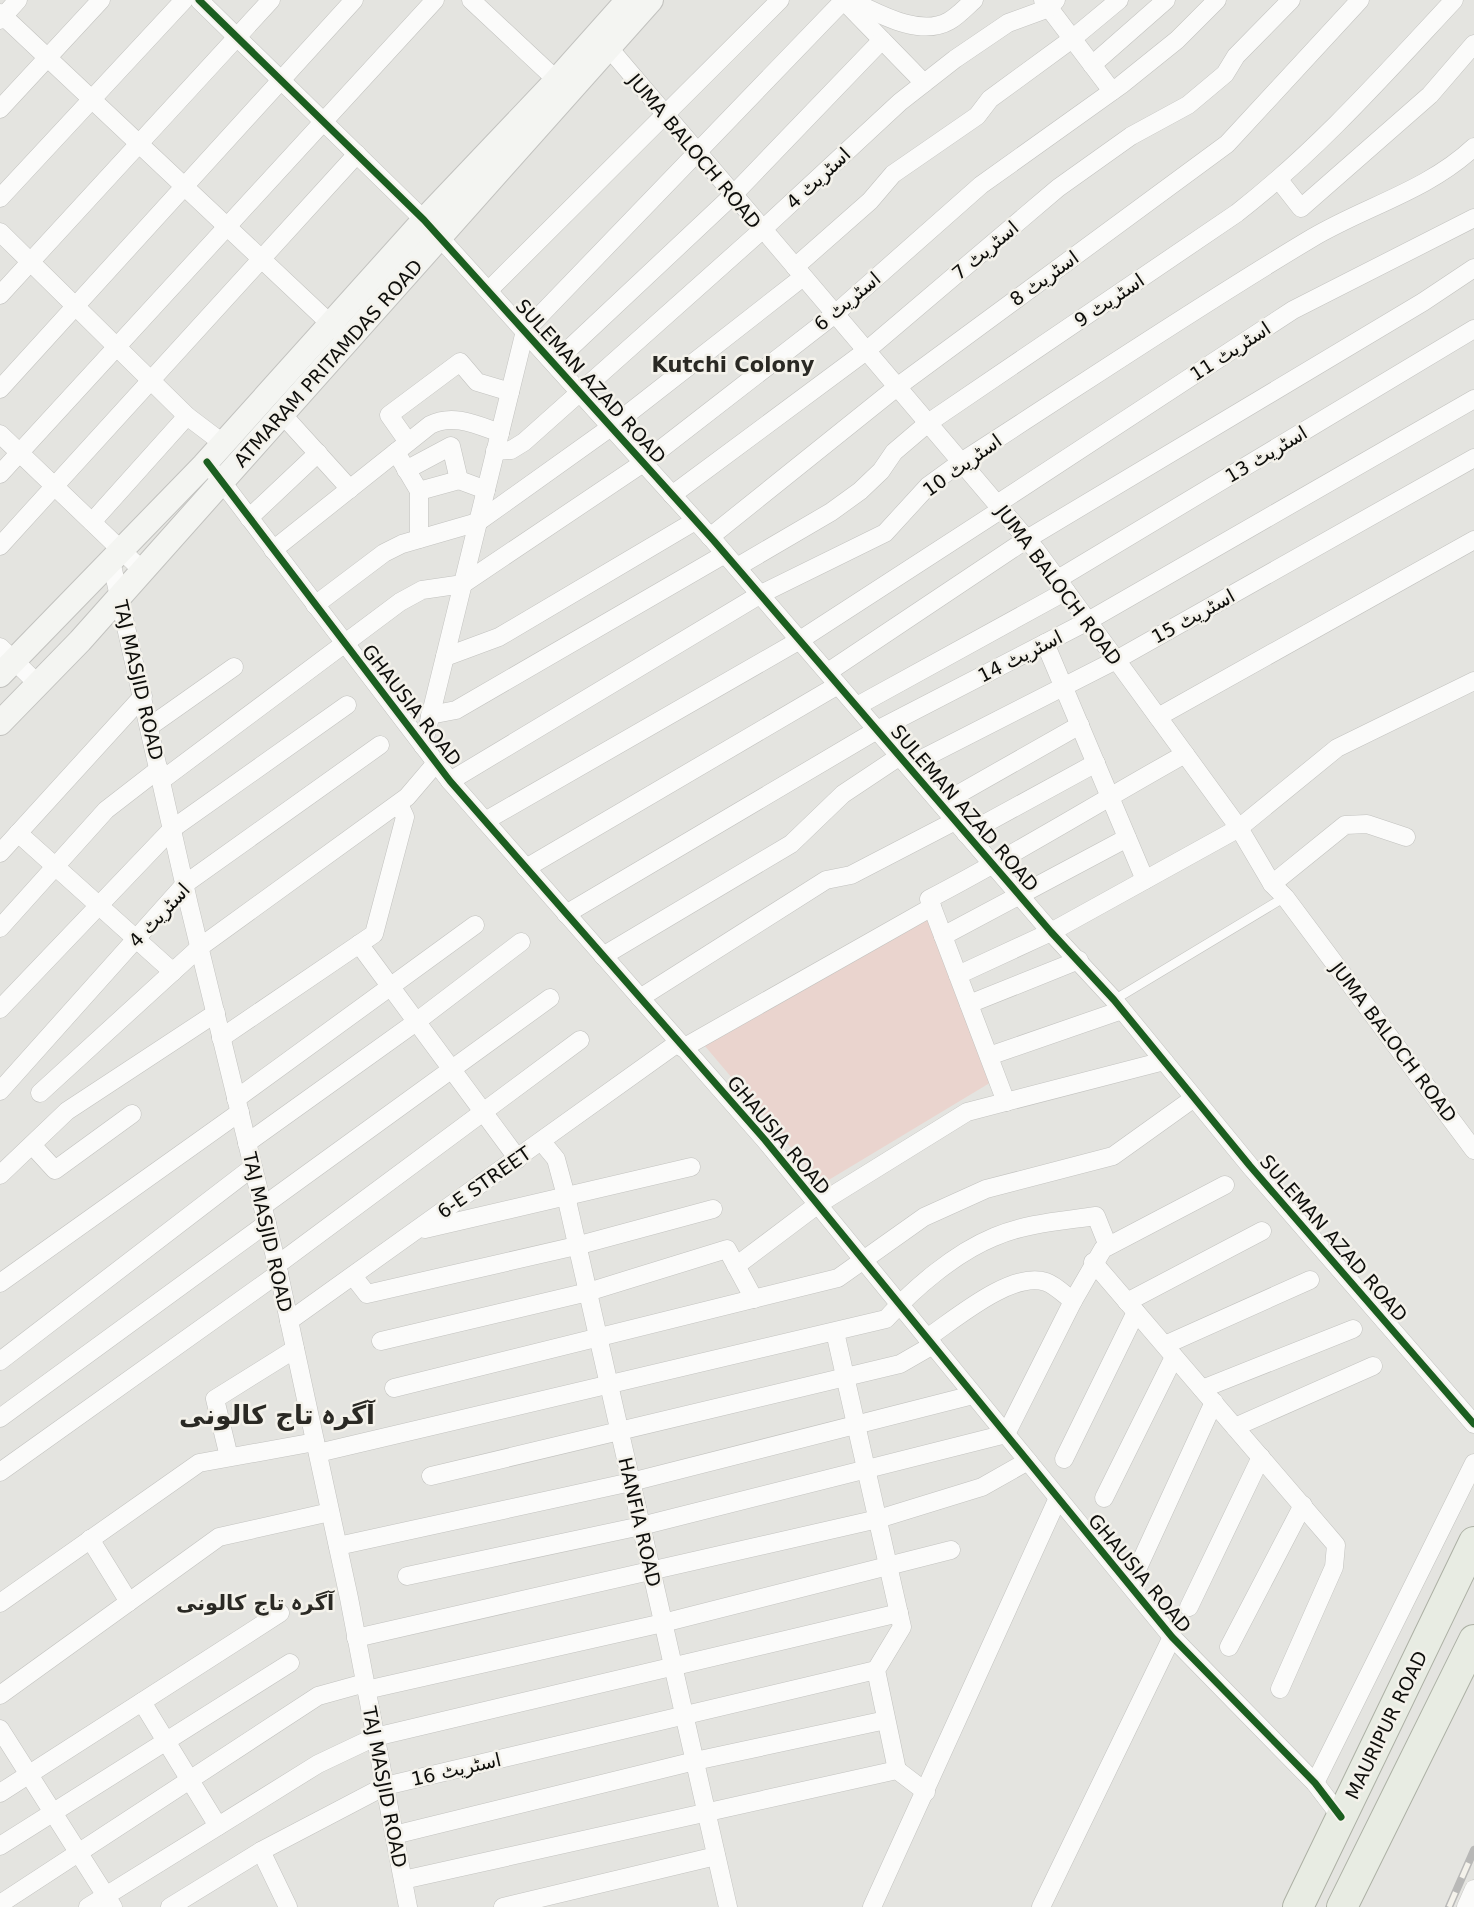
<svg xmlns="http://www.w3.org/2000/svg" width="1474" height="1907" viewBox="0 0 1474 1907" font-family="'DejaVu Sans','Noto Sans Arabic',sans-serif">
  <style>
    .pitch { fill: #ead4ce }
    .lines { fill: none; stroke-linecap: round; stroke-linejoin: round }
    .service-casing { stroke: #c2c2bf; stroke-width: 10 }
    .minor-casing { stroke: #c2c2bf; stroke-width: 19 }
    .secondary-casing { stroke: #c2c2bf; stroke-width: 26 }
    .trunk-casing { stroke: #acb0a4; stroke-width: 32 }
    .service { stroke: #fbfbfa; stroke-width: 9 }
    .minor { stroke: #fbfbfa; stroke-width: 18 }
    .secondary { stroke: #f4f5f2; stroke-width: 24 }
    .trunk { stroke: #e8ece3; stroke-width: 30 }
    .rail-casing { stroke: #b8b8b7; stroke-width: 8 }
    .rail { stroke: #f4f2eb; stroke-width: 5; stroke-dasharray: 16; stroke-linecap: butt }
    .cycleway-casing { stroke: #f4f2eb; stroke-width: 11 }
    .cycleway { stroke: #1b5e20; stroke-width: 7 }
    .labels { text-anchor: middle; stroke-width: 5; stroke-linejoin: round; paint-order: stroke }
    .street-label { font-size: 19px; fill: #0e0e0b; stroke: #f4f2eb }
    .neighbourhood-label { font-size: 21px; font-weight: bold; fill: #2a2924; stroke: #f4f2eb }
    .district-label { font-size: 26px; font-weight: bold; fill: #2a2924; stroke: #f4f2eb }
  </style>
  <rect width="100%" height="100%" fill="#e4e4e0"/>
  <path class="pitch" d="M932 905 998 1078 822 1184 699 1039Z"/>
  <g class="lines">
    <g class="service-casing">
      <path id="service" d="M1114 1000 1285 897"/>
    </g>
    <g class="minor-casing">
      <g id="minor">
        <path d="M199 0 424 220 714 541 1051 932 1114 1000 1250 1166 1474 1424"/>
        <path d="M471 0 564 87"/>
        <path d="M850 0C876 12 919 38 949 21 958 16 966 7 974 0"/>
        <path d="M1043 0 1112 91"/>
        <path d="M846 3 924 83"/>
        <path d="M0 13 338 331"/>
        <path d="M0 20 18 0"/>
        <path d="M609 48 1036 550 1239 828 1272 884 1285 897 1474 1150"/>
        <path d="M1092 65 1166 0"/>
        <path d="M0 109 101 0"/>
        <path d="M1279 180 1301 208 1430 95 1474 44"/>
        <path d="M0 198 184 0"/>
        <path d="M0 232 187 416 224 444"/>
        <path d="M795 267 870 201 893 174 977 116 990 99 1072 39 1119 0"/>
        <path d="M489 290 780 0"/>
        <path d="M0 295 271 0"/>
        <path d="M554 363 733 195 882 40"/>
        <path d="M0 389 354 0"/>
        <path d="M282 414 350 489"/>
        <path d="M0 434 143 571"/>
        <path d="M408 442 389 415 460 362 477 382 510 392"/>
        <path d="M495 451 511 450 524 442 762 230 900 102 955 59 1008 23 1049 8 1056 0"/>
        <path d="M396 452 419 491V539"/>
        <path d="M406 470 451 446 459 480"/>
        <path d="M0 474 435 0"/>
        <path d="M216 474 450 781 765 1140 1172 1637 1315 1783 1341 1817"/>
        <path d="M419 491 459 480 486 490"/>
        <path d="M672 495 866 351 1058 188 1131 136 1188 105 1225 74 1236 56 1291 0"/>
        <path d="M997 504 1293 310 1474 218"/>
        <path d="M249 518 318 453"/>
        <path d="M92 522 187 416"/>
        <path d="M710 537 897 387 1227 144 1360 0"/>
        <path d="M0 546 357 154"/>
        <path d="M273 550 430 425C453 413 477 425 500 433"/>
        <path d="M111 561 189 905 277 1265 349 1598 408 1907"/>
        <path d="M737 567 831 512 860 491 881 471 894 452 928 423 1237 213C1318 150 1385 74 1454 0"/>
        <path d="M1058 579 1474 329"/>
        <path d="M315 605 384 553 402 544 478 522 611 427 803 277"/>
        <path d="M1045 643 1145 880"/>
        <path d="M0 647 38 684"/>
        <path d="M445 657 499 637 695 521"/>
        <path d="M828 672 1027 539 1423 302 1474 268"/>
        <path d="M857 706 1066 591"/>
        <path d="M430 715 456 710 725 554"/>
        <path d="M1158 717 1474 540"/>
        <path d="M149 727 234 667"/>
        <path d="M423 746 525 331 844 0"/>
        <path d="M908 766 1116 660 1474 458"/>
        <path d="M162 780 400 602 422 590 463 584 643 463 835 314 981 185 1121 85 1177 40 1217 0"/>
        <path d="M450 781 761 594 885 533 928 486 961 462C1078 387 1193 309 1312 238 1366 206 1427 191 1474 147"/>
        <path d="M941 804 1080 725"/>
        <path d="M485 821 800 640 1002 509"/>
        <path d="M18 833 173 972"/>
        <path d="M966 834 1096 763"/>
        <path d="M0 853 143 696"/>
        <path d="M526 868 838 685"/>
        <path d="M1272 884 1345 825 1367 824 1406 837"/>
        <path d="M566 914 877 730 1088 621 1474 399"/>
        <path d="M0 928 106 810 159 769"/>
        <path d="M943 936 1127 838"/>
        <path d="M359 944 518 1159"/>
        <path d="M603 956 791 844 843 794 900 756"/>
        <path d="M958 975 1051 932 1239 828 1337 748 1474 681"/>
        <path d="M640 998 826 880 851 875 955 821"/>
        <path d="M969 1004 1079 960"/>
        <path d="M0 1009 172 829 347 705"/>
        <path d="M221 1038 374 934 405 817 399 804"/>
        <path d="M683 1048 932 907"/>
        <path d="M989 1056 1122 1010"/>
        <path d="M0 1091 185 884 380 745"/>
        <path d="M40 1093 200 947 407 797 436 763"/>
        <path d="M236 1099 475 925"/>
        <path d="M1006 1102 929 899C1016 854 1099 802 1185 754"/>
        <path d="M542 1142 556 1159 566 1196 728 1907"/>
        <path d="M247 1143 416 1022 521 942"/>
        <path d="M32 1145 55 1170 132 1114"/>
        <path d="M0 1175 67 1111 216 1013"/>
        <path d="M263 1206 550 998"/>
        <path d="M425 1229 691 1167"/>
        <path d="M1093 1262 1336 1545 1334 1567 1280 1689"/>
        <path d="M277 1265 580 1040"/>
        <path d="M736 1266 817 1205 967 1112 1164 1061"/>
        <path d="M353 1276 367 1294 576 1246 713 1209"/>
        <path d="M0 1283 240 1112"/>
        <path d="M1127 1302 1262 1231"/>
        <path d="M289 1321 679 1042"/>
        <path d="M835 1332 902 1627 876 1670 897 1770"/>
        <path d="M927 1338C954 1320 1012 1270 1046 1282 1055 1285 1065 1295 1073 1301"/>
        <path d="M381 1341 588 1292 727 1249 754 1299"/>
        <path d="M1165 1345 1310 1280"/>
        <path d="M0 1361 253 1167"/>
        <path d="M394 1388 838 1278 924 1217 986 1189 1113 1156 1194 1098"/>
        <path d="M1202 1389 1353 1329"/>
        <path d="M0 1418 267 1223"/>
        <path d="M1235 1427 1373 1366"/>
        <path d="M318 1453 886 1319C914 1288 955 1253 994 1237 1026 1223 1062 1221 1096 1216L1108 1246"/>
        <path d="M229 1457 215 1399 295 1349"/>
        <path d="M1064 1459 1136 1312"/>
        <path d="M0 1472 279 1273"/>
        <path d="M431 1476 900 1364 933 1345"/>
        <path d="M1104 1498 1174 1357"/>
        <path d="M90 1539 129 1602"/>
        <path d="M338 1546 631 1482 973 1395"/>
        <path d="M407 1576 641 1526 1006 1434 1073 1301 1103 1249 1225 1185"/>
        <path d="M1130 1585 1214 1402"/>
        <path d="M0 1603 199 1463 315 1442"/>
        <path d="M1189 1607 1261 1457"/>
        <path d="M356 1638 878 1519 982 1487 1028 1461"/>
        <path d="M1229 1647 1303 1505"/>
        <path d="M366 1690 663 1623 951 1550"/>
        <path d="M0 1695 219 1537 330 1512"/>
        <path d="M142 1702 218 1826"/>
        <path d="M0 1729 113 1907"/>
        <path d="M1315 1783 1474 1463"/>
        <path d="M0 1793 280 1613"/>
        <path d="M394 1835 695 1761 886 1720"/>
        <path d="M0 1846 290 1663"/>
        <path d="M261 1851 288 1907"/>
        <path d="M403 1880 897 1770 926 1792"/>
        <path d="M0 1904 318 1696 365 1683"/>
        <path d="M88 1907 318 1764 375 1737 899 1613"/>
        <path d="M170 1907 261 1851 385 1786 876 1670"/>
        <path d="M503 1907 716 1856"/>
        <path d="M872 1907 1058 1498"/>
        <path d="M1041 1907 1172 1637"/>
        <path d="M1466 1907 1474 1889"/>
      </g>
    </g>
    <g class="secondary-casing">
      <g id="secondary">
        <path d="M0 675 204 465 424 220 555 82 628 0"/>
        <path d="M0 723 80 641 651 0"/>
      </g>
    </g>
    <g class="trunk-casing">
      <g id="trunk">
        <path d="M1298 1907 1474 1542"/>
        <path d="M1342 1907 1474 1640"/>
      </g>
    </g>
    <use href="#service" class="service"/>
    <use href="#minor" class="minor"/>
    <use href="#secondary" class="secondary"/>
    <use href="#trunk" class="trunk"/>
    <g class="rail-casing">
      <path id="rail" d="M1449 1907 1474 1850"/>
    </g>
    <use href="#rail" class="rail"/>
    <g class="cycleway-casing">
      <g id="cycleway">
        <path d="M199 0 424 220 714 541 1051 932 1114 1000 1250 1166 1474 1424"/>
        <path d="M207 462 450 781 765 1140 1172 1637 1315 1783 1341 1817"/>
      </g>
    </g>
    <use href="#cycleway" class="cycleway"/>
  </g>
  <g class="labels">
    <g class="street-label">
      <text transform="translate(695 151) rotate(50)" y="7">JUMA BALOCH ROAD</text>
      <text transform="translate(818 178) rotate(-43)" y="7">اسٹریٹ 4</text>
      <text transform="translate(985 250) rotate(-40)" y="7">اسٹریٹ 7</text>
      <text transform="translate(1044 278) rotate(-36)" y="7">اسٹریٹ 8</text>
      <text transform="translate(1109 300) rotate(-34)" y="7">اسٹریٹ 9</text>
      <text transform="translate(847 301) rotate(-40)" y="7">اسٹریٹ 6</text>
      <text transform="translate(1230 351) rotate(-33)" y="7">اسٹریٹ 11</text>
      <text transform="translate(328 363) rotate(-48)" y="7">ATMARAM PRITAMDAS ROAD</text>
      <text transform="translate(591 381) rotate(48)" y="7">SULEMAN AZAD ROAD</text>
      <text transform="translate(1266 454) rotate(-31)" y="7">اسٹریٹ 13</text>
      <text transform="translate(962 465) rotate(-36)" y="7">اسٹریٹ 10</text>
      <text transform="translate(1059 585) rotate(53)" y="7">JUMA BALOCH ROAD</text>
      <text transform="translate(1193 616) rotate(-29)" y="7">اسٹریٹ 15</text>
      <text transform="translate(1020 656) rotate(-27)" y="7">اسٹریٹ 14</text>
      <text transform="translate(139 680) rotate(77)" y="7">TAJ MASJID ROAD</text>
      <text transform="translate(412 705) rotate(52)" y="7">GHAUSIA ROAD</text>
      <text transform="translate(965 808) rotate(49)" y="7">SULEMAN AZAD ROAD</text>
      <text transform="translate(159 915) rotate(-47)" y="7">اسٹریٹ 4</text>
      <text transform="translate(1394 1042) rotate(53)" y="7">JUMA BALOCH ROAD</text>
      <text transform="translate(779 1135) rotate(50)" y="7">GHAUSIA ROAD</text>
      <text transform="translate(484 1182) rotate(-35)" y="7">6-E STREET</text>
      <text transform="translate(268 1232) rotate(77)" y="7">TAJ MASJID ROAD</text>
      <text transform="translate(1334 1238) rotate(49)" y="7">SULEMAN AZAD ROAD</text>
      <text transform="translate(640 1522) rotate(77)" y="7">HANFIA ROAD</text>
      <text transform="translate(1140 1573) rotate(50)" y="7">GHAUSIA ROAD</text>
      <text transform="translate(1386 1725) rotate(-64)" y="7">MAURIPUR ROAD</text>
      <text transform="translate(456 1769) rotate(-13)" y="7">اسٹریٹ 16</text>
      <text transform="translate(385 1787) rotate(79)" y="7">TAJ MASJID ROAD</text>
    </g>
    <g class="neighbourhood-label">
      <text x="733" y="372">Kutchi Colony</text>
      <text x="255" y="1610">آگرہ تاج کالونی</text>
    </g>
    <g class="district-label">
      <text x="277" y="1424">آگرہ تاج کالونی</text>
    </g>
  </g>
</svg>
